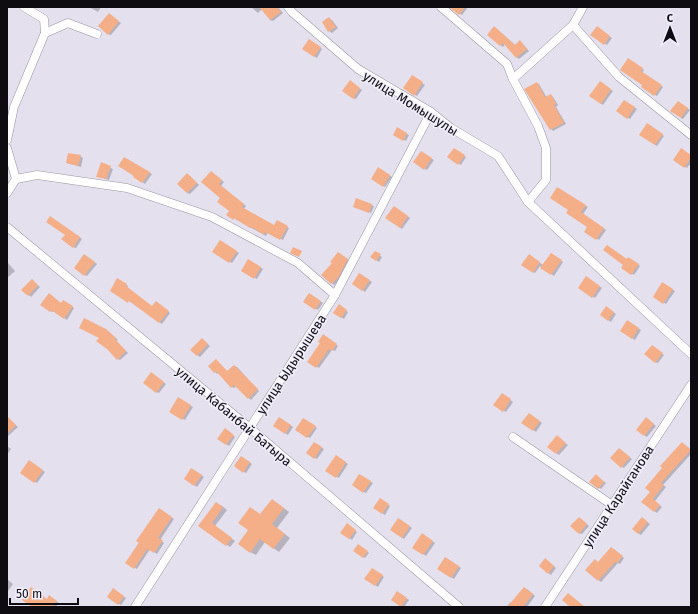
<svg xmlns="http://www.w3.org/2000/svg" width="698" height="614" viewBox="0 0 698 614" font-family="'Fira Sans',sans-serif">
  <style>
    .shadow { fill: #0003 }
    .building { fill: #f4af88 }
    .lines { fill: none; stroke-linecap: round; stroke-linejoin: round }
    .street-casing { stroke: #9996a3; stroke-width: 9 }
    .street { stroke: #fff; stroke-width: 8 }
    .labels { text-anchor: middle; stroke-width: 3; stroke-linejoin: round; paint-order: stroke }
    .street-label { font-size: 13px; fill: #0e0c11; stroke: #f1eefb }
  </style>
  <rect width="100%" height="100%" fill="#e4e0ee"/>
  <g class="shadow">
    <path d="M89 7H101L98 12Z"/>
    <path d="M251 7H264L258 13Z"/>
    <path d="M268 7H278L283 13 273 21 270 20Z"/>
    <path d="M451 7H468L462 15Z"/>
    <path d="M111 16 121 23 111 35 108 34Z"/>
    <path d="M329 18 332 20 338 28 332 33 329 31Z"/>
    <path d="M597 28 612 38 607 45 592 35Z"/>
    <path d="M497 29 515 45 522 43 529 51 519 59 516 57 505 44 503 47 488 35Z"/>
    <path d="M309 40 322 49 317 58 303 49Z"/>
    <path d="M628 59 644 70 642 73 663 87 657 96 642 87 644 85Z"/>
    <path d="M412 76 425 85 417 96 404 88Z"/>
    <path d="M600 82 613 91 603 105 590 96Z"/>
    <path d="M352 83 362 90 356 99 353 98Z"/>
    <path d="M537 83 539 84 547 98 551 95 553 97 558 105 556 107 566 124 553 131 551 129Z"/>
    <path d="M624 101 637 109 630 119 617 111Z"/>
    <path d="M678 102 690 110 683 119 681 118Z"/>
    <path d="M648 124 664 136 657 146 640 135Z"/>
    <path d="M398 129 409 135 406 141 394 135Z"/>
    <path d="M454 149 466 157 461 165 449 157Z"/>
    <path d="M421 152 434 160 427 170 415 162Z"/>
    <path d="M691 155V166L689 165 687 168 674 160Z"/>
    <path d="M80 156 83 158 81 167 67 163Z"/>
    <path d="M124 158 152 174 145 184 134 176Z"/>
    <path d="M102 164 113 169 109 180 99 177Z"/>
    <path d="M379 169 392 177 385 187 372 179Z"/>
    <path d="M214 174 224 182 221 186 246 206 244 209 275 226 277 222 289 228 283 240 268 232 266 236 228 215 231 211 221 198Z"/>
    <path d="M190 176 199 185 190 194 187 193Z"/>
    <path d="M576 200 588 207 583 214 606 230 599 240 586 231 589 227 568 212Z"/>
    <path d="M371 205 374 206 371 213 356 208Z"/>
    <path d="M394 207 410 218 402 229 387 218Z"/>
    <path d="M52 218 82 239 76 248 73 247 66 234Z"/>
    <path d="M220 241 239 253 232 263 214 252Z"/>
    <path d="M375 252 382 257 379 262 372 257Z"/>
    <path d="M551 254 563 262 554 276 540 266 535 273 522 265 529 255 543 265Z"/>
    <path d="M341 255 350 261 340 279 334 285 322 275Z"/>
    <path d="M87 257 97 264 87 276 85 275Z"/>
    <path d="M629 259 640 266 634 275 623 267Z"/>
    <path d="M249 260 263 269 257 279 242 270Z"/>
    <path d="M7 262 15 271 7 278Z"/>
    <path d="M360 274 372 282 365 292 353 284Z"/>
    <path d="M586 277 602 288 595 298 579 288Z"/>
    <path d="M118 280 128 286 127 288 152 307 158 303 170 313 162 324 142 309Z"/>
    <path d="M34 282 40 287 31 297 23 290Z"/>
    <path d="M663 284 675 291 666 304 654 296Z"/>
    <path d="M309 294 323 303 318 310 304 301Z"/>
    <path d="M64 301 74 308 67 320 54 311 53 312 50 311 42 304H62Z"/>
    <path d="M339 306 348 312 344 319 334 313Z"/>
    <path d="M606 307 616 314 611 322 601 315Z"/>
    <path d="M628 321 641 330 635 340 621 331Z"/>
    <path d="M109 332 118 340 116 341 128 353 120 360 118 359Z"/>
    <path d="M323 336 338 346 335 351 332 350 319 368 309 361 322 343Z"/>
    <path d="M202 339 210 346 200 357 197 355Z"/>
    <path d="M653 346 664 355 658 363 655 362Z"/>
    <path d="M216 360 228 372 234 366 237 367 259 391 251 400 236 386 234 388 232 387 218 373 217 374 215 372Z"/>
    <path d="M154 375 166 384 159 393 156 392Z"/>
    <path d="M502 394 513 402 506 412 495 405Z"/>
    <path d="M178 399 193 407 185 420 171 412Z"/>
    <path d="M529 414 542 423 536 432 523 423Z"/>
    <path d="M7 417 18 427 7 437Z"/>
    <path d="M280 418 293 427 288 435 274 426Z"/>
    <path d="M304 419 317 428 310 438 296 429Z"/>
    <path d="M649 420 656 426 647 437 644 435Z"/>
    <path d="M225 430 235 437 229 446 219 439Z"/>
    <path d="M559 438 568 445 559 455 548 447Z"/>
    <path d="M314 443 324 449 317 459 307 453Z"/>
    <path d="M685 445 691 450V454L663 485 666 487 655 501 662 507 657 513 643 502Z"/>
    <path d="M7 446 11 449 7 455Z"/>
    <path d="M622 451 632 459 624 468 622 467Z"/>
    <path d="M336 456 348 464 339 478 326 470Z"/>
    <path d="M242 457 252 464 246 473 235 466Z"/>
    <path d="M29 461 45 472 37 483 21 473Z"/>
    <path d="M192 469 204 477 197 487 185 479Z"/>
    <path d="M360 475 373 483 366 493 353 485Z"/>
    <path d="M598 477 606 483 601 489 590 482Z"/>
    <path d="M380 500 390 506 385 515 374 508Z"/>
    <path d="M277 503 289 512 277 528 290 538 279 552 265 542 256 555 250 552V530L261 515Z"/>
    <path d="M221 505 227 510 215 526 235 541 230 547 200 526Z"/>
    <path d="M160 509 174 519 160 540 164 543 157 554 150 549 137 569 126 563Z"/>
    <path d="M399 519 412 528 404 539 391 530Z"/>
    <path d="M581 519 589 526 582 534 579 533Z"/>
    <path d="M644 520 650 524 641 535 638 533Z"/>
    <path d="M347 525 357 532 352 540 341 533Z"/>
    <path d="M422 535 435 543 426 556 414 547Z"/>
    <path d="M358 545 369 553 365 558 354 551Z"/>
    <path d="M614 549 624 558 620 564 618 563 601 582 586 570 595 560 599 563Z"/>
    <path d="M446 558 461 568 454 579 439 569Z"/>
    <path d="M548 561 556 568 551 575 540 566Z"/>
    <path d="M372 569 384 577 378 587 365 578Z"/>
    <path d="M7 579 13 584 8 591H7Z"/>
    <path d="M527 589 535 596 527 607H506L511 602 512 603Z"/>
    <path d="M113 590 126 598 121 605 108 597Z"/>
    <path d="M397 592 409 600 404 607 392 600Z"/>
    <path d="M52 598 59 603 56 607H34Z"/>
  </g>
  <g class="building">
    <path d="M259 7H277L281 12 270 20Z"/>
    <path d="M449 7H465L459 15Z"/>
    <path d="M109 13 119 21 108 35 98 26Z"/>
    <path d="M329 17 336 27 328 32 322 22Z"/>
    <path d="M494 26 515 45 520 40 527 49 516 58 503 43 500 46 487 35Z"/>
    <path d="M597 26 610 36 604 45 590 35Z"/>
    <path d="M309 39 321 47 314 57 302 49Z"/>
    <path d="M628 58 643 68 641 71 662 85 654 96 641 87 642 85 620 70Z"/>
    <path d="M412 75 423 82 414 96 403 88Z"/>
    <path d="M350 80 360 88 353 99 342 91Z"/>
    <path d="M600 81 611 89 601 104 589 96Z"/>
    <path d="M537 82 545 97 551 94 556 104 554 105 564 123 550 130 524 89Z"/>
    <path d="M624 100 635 107 627 119 616 111Z"/>
    <path d="M678 101 688 108 681 118 670 111Z"/>
    <path d="M647 123 663 134 655 145 639 135Z"/>
    <path d="M397 127 407 133 403 141 393 135Z"/>
    <path d="M454 148 465 155 458 165 447 157Z"/>
    <path d="M681 148 691 155V158L684 168 673 160Z"/>
    <path d="M421 151 432 158 424 170 413 162Z"/>
    <path d="M68 153 81 155 78 166 66 163Z"/>
    <path d="M124 157 150 172 142 183 133 177 134 176 118 166Z"/>
    <path d="M101 162 111 166 106 179 96 177Z"/>
    <path d="M378 167 390 175 383 187 371 179Z"/>
    <path d="M211 171 222 180 219 184 244 204 242 207 274 225 277 220 288 226 280 240 265 232 264 235 251 227 250 228 234 218 233 220 226 215 229 211 217 202 220 198 201 182Z"/>
    <path d="M187 173 197 183 187 193 177 184Z"/>
    <path d="M557 187 586 205 581 212 604 228 596 240 584 232 587 227 566 213 568 210 550 198Z"/>
    <path d="M356 198 372 204 369 213 353 207Z"/>
    <path d="M394 206 408 216 400 228 385 218Z"/>
    <path d="M50 216 80 237 73 248 61 239 65 235 46 222Z"/>
    <path d="M220 240 237 251 229 263 212 252Z"/>
    <path d="M607 245 627 259 628 257 639 264 631 275 621 268 623 265 603 250Z"/>
    <path d="M293 247 302 251 299 257 290 253Z"/>
    <path d="M375 251 381 254 376 261 370 257Z"/>
    <path d="M338 252 348 259 338 278 331 284 321 275 332 263 330 262Z"/>
    <path d="M551 253 562 260 551 275 540 268Z"/>
    <path d="M84 254 95 262 84 276 74 268Z"/>
    <path d="M529 254 540 262 533 273 521 265Z"/>
    <path d="M248 259 261 267 254 279 241 271Z"/>
    <path d="M359 273 370 280 362 291 352 284Z"/>
    <path d="M586 276 600 286 592 298 578 288Z"/>
    <path d="M117 278 127 284 126 286 152 306 156 301 169 311 159 323 129 301 128 303 110 291Z"/>
    <path d="M32 279 38 285 28 296 21 290Z"/>
    <path d="M662 282 673 289 663 304 653 297Z"/>
    <path d="M49 293 61 303 63 300 73 306 64 319 51 310 50 312 40 305Z"/>
    <path d="M309 293 321 301 315 310 303 302Z"/>
    <path d="M339 304 347 310 341 318 333 313Z"/>
    <path d="M606 306 614 312 608 321 600 315Z"/>
    <path d="M84 318 106 329 116 338 115 339 126 351 117 360 107 349 96 341 99 338 79 328Z"/>
    <path d="M627 320 639 328 632 339 620 331Z"/>
    <path d="M323 334 337 344 332 351 329 349 316 368 307 362 320 343 318 342Z"/>
    <path d="M202 338 208 344 197 356 190 350Z"/>
    <path d="M652 345 663 353 655 363 644 354Z"/>
    <path d="M216 359 227 371 234 365 258 389 248 399 234 385 231 388 216 371 214 373 208 366Z"/>
    <path d="M151 372 164 382 156 393 143 383Z"/>
    <path d="M502 393 511 399 503 412 493 405Z"/>
    <path d="M178 397 191 405 182 420 169 412Z"/>
    <path d="M529 413 540 421 533 431 521 423Z"/>
    <path d="M7 416 16 425 7 434Z"/>
    <path d="M279 417 291 425 285 434 273 426Z"/>
    <path d="M646 417 654 424 644 436 636 430Z"/>
    <path d="M303 418 316 426 307 438 295 430Z"/>
    <path d="M225 428 234 435 226 445 217 439Z"/>
    <path d="M557 435 566 443 556 454 547 447Z"/>
    <path d="M314 442 322 447 314 459 306 453Z"/>
    <path d="M682 442 691 450 661 483 664 485 653 499 660 505 654 512 641 502 650 492 645 488 662 468 660 466Z"/>
    <path d="M619 448 630 457 621 468 610 458Z"/>
    <path d="M336 455 346 462 336 478 325 471Z"/>
    <path d="M241 456 250 462 243 473 234 466Z"/>
    <path d="M29 460 43 470 34 483 20 473Z"/>
    <path d="M191 468 202 475 194 486 184 479Z"/>
    <path d="M359 474 371 481 363 493 352 485Z"/>
    <path d="M596 474 604 482 598 489 589 482Z"/>
    <path d="M380 498 389 504 382 514 373 508Z"/>
    <path d="M272 499 284 508 272 524 285 534 273 549 260 539 250 553 238 544 248 530 238 523 250 507 260 514Z"/>
    <path d="M216 502 223 507 212 523 232 538 226 546 198 526Z"/>
    <path d="M159 508 172 517 158 538 163 540 154 553 147 549 134 569 125 563 139 543 136 541Z"/>
    <path d="M579 517 587 524 579 534 570 526Z"/>
    <path d="M642 517 648 522 638 534 632 529Z"/>
    <path d="M398 518 410 526 402 538 390 530Z"/>
    <path d="M347 523 356 530 349 539 340 533Z"/>
    <path d="M422 533 433 541 423 555 412 548Z"/>
    <path d="M358 544 368 551 363 558 353 551Z"/>
    <path d="M611 547 623 556 617 563 615 562 598 581 585 570 595 559 598 562Z"/>
    <path d="M445 557 459 566 451 578 437 569Z"/>
    <path d="M545 558 554 566 548 574 539 566Z"/>
    <path d="M372 568 383 575 375 586 364 579Z"/>
    <path d="M31 587 47 599 49 595 57 601 52 607H32L22 600Z"/>
    <path d="M524 587 533 594 523 607H507Z"/>
    <path d="M113 588 124 596 118 605 107 597Z"/>
    <path d="M397 591 407 598 401 607 391 600Z"/>
    <path d="M568 593 585 607H570L562 600Z"/>
  </g>
  <g class="lines">
    <g class="street-casing">
      <g id="street">
        <path d="M24 7 44 19 45 33"/>
        <path d="M288 7 292 12 358 69 431 112 451 128 498 156 528 202 691 354"/>
        <path d="M441 7 507 64 513 79 538 126 546 148V180L528 202"/>
        <path d="M583 7 573 25 619 77 691 135"/>
        <path d="M513 79 573 25"/>
        <path d="M7 140 14 107 45 33 68 23 97 34"/>
        <path d="M7 148 16 179 7 193"/>
        <path d="M16 179 37 175 127 188 212 217 298 263 335 295"/>
        <path d="M7 227 250 428 459 607"/>
        <path d="M513 437 612 505"/>
        <path d="M135 607 335 295 431 112"/>
        <path d="M545 607 691 385"/>
      </g>
    </g>
    <use href="#street" class="street"/>
  </g>
  <g class="labels">
    <g class="street-label">
      <text transform="translate(411 103) rotate(32)" y="5">улица Момышулы</text>
      <text transform="translate(291 364) rotate(-57)" y="5">улица Ыдырышева</text>
      <text transform="translate(234 416) rotate(40)" y="5">улица Кабанбай Батыра</text>
      <text transform="translate(618 496) rotate(-57)" y="5">улица Карайганова</text>
    </g>
  </g>
  <rect width="698" height="614" fill="none" stroke="#0e0c11" stroke-width="16"/>
  <g transform="translate(670 28)" stroke="#f1eefb" stroke-width="3" paint-order="stroke">
  <path d="M0-3L7 15L0 10L-7 15Z" fill="#0e0c11"/>
  <text y="-6" font-size="11" font-weight="bold" text-anchor="middle" fill="#0e0c11">С</text>
  </g>
  <path d="M10 598v6h68v-6" fill="none" stroke="#0e0c11" stroke-width="2"/>
  <text x="16" y="598" font-size="12" fill="#0e0c11" stroke="#f1eefb" stroke-width="3" paint-order="stroke">50 m</text>
</svg>
